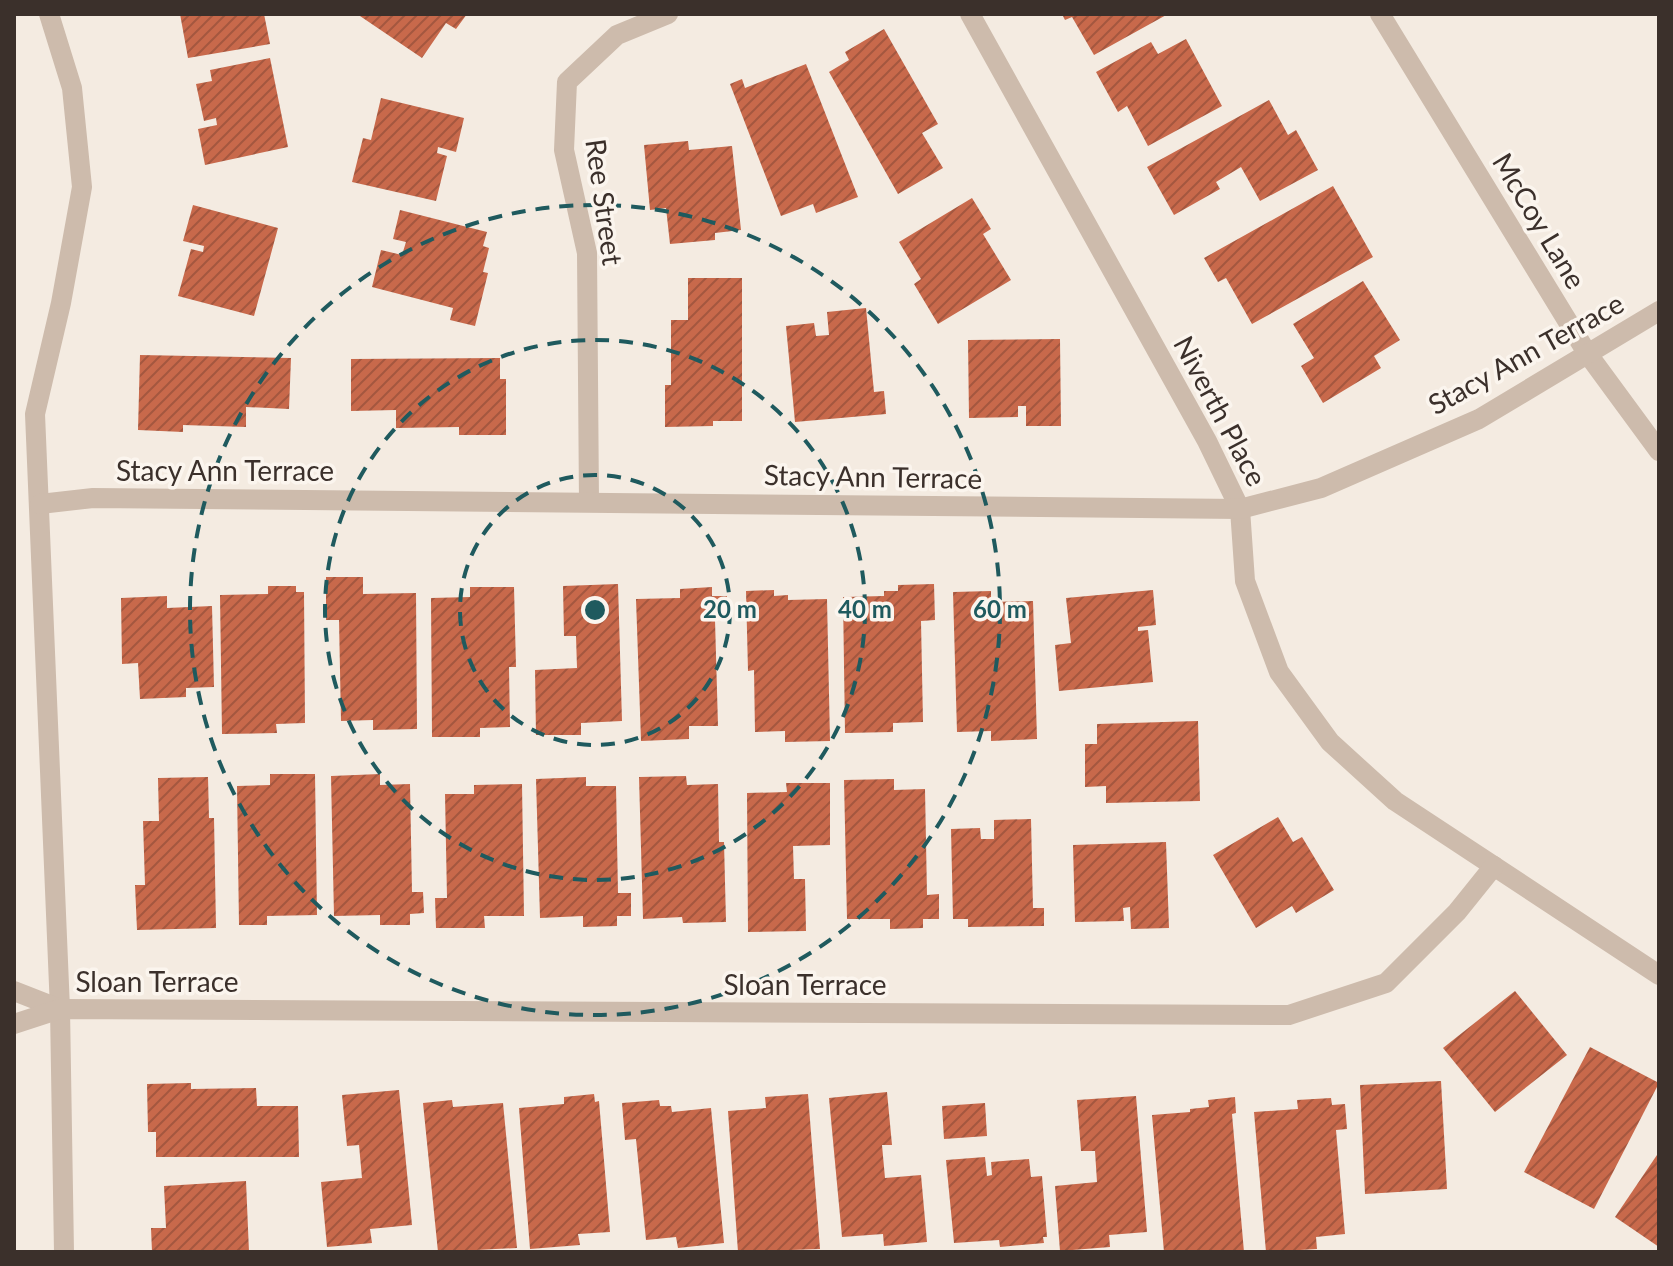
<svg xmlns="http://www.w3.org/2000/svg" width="1673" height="1266" viewBox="0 0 1673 1266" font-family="Lato,sans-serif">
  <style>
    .building { fill: url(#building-hatch) }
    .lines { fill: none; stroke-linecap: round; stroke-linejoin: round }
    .minor { stroke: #cdbbac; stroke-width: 20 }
    .ring { fill: none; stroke: #1f5a5e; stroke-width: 4; stroke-dasharray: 14 10 }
    .labels { text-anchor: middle; stroke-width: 7; stroke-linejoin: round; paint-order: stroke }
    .street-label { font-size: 28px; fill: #3b302b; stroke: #fbf5ee }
    .centre { fill: #1f5a5e; stroke: #fbf5ee; stroke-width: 4 }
    .ring-label { font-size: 24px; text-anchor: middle; font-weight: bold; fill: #1f5a5e; stroke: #fbf5ee; stroke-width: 7; stroke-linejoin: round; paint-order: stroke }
  </style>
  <defs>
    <pattern id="building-hatch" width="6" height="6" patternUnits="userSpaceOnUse" patternTransform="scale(2)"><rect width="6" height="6" fill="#c8694b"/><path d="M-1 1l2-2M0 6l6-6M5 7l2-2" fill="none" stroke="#a4573f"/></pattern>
  </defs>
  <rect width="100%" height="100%" fill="#f4ebe1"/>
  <g class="building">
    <path d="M180 14H264L270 44 188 58Z"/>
    <path d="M357 14H467L456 29 446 23 422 58Z"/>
    <path d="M1062 14H1168L1094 55 1072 17 1065 20Z"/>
    <path d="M884 29 938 124 922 133 943 168 898 194 829 72 849 60 845 52Z"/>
    <path d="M1186 39 1222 106 1148 146 1127 106 1118 112 1096 72 1151 42 1158 54Z"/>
    <path d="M270 58 288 147 205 165 198 129 217 125 216 118 204 121 196 84 212 81 210 70Z"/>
    <path d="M806 64 858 197 816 213 813 204 781 216 730 84 742 79 745 88Z"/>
    <path d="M381 98 464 118 456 152 438 147 437 153 447 156 436 201 352 182 363 138 371 140Z"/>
    <path d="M1269 100 1288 135 1296 130 1318 170 1260 201 1241 167 1216 182 1220 189 1174 215 1147 167Z"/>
    <path d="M688 141 689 150 732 146 741 230 715 233V240L670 244 666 208 650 210 644 145Z"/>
    <path d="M1333 186 1373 257 1252 324 1226 278 1218 282 1204 258Z"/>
    <path d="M972 198 991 229 983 234 1011 280 938 324 914 284 921 279 899 242Z"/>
    <path d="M193 205 278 228 254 316 178 296 191 249 203 252 204 246 183 241Z"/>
    <path d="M400 210 487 232 483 246 489 248 483 272 488 273 475 326 450 320 453 308 372 287 381 250 402 255 406 242 393 239Z"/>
    <path d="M688 278H742V421H713V426L665 427V385H671V320H688Z"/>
    <path d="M1363 281 1400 340 1374 356 1381 368 1323 403 1301 366 1314 358 1293 324Z"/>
    <path d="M866 308 874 392 884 391 886 414 795 422 786 326 814 323 816 336 829 335 827 312Z"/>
    <path d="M1060 339 1061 426H1026V406H1018V417L969 418 968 340Z"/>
    <path d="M140 355 291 358 289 409 246 407V427L183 425V432L138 430Z"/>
    <path d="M500 358V379H506V435H459V427L396 428V410L351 411V359Z"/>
    <path d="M326 577H363V594L416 593 417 729 373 730V720L341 721 339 620H326Z"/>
    <path d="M618 584 622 721 581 723V735H536L535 670 577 668 576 636H564L563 586Z"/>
    <path d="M934 584 935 620 921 621 923 722 893 723V732L845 733 843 597 884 596V591H898V585Z"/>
    <path d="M268 586H296V592H304L305 723 276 724 277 733 222 734 220 595 268 594Z"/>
    <path d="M470 587H514L516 667H509L510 727 480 728V737H432L431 598 470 597Z"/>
    <path d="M712 587V596H727V619L715 620 718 726H689V739L641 741 636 599 680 598V589Z"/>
    <path d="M774 590V596L788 595V600L827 599 830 741 785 742V731L755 732 754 670 748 671 746 591Z"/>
    <path d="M1153 590 1156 625 1138 627V631L1148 630 1153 682 1059 691 1055 645 1071 643 1066 598Z"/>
    <path d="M991 591V602L1033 601 1037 739 991 741V731L957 732 953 592Z"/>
    <path d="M167 596V608L212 606 214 687 186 688V697L140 699 138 663 122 664 121 598Z"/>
    <path d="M1198 721 1200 801 1106 803V786L1085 787V744H1097V724Z"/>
    <path d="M270 774H315L317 915 267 916V925H239L237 786 270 785Z"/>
    <path d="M380 774V785L410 784 412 892H423L424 913 410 914V925H380V915L334 916 331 776Z"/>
    <path d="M686 776 687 785 718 784 719 842H724L726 922 683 923 682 917 643 919 639 777Z"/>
    <path d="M208 777 209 818H214L216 928 137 930 135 885H145L143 821H159L158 778Z"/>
    <path d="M586 777V786H616L618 893H631V916H617V926L583 927V916L540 918 536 779Z"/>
    <path d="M894 779V790L925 789 927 895 939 894V919H923V928L890 929V919H847L844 780Z"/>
    <path d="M786 783H830V845L793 846 794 879H805L806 931 748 932 747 793 787 792Z"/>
    <path d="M522 784 524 916H484L485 928H436L435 898H447L445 794H474V785Z"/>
    <path d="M1278 817 1293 842 1302 837 1334 890 1296 913 1292 906 1256 928 1213 855Z"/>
    <path d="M1031 819 1033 908H1044V926L968 927V919H953L951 829 980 828 981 839H994V820Z"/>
    <path d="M1166 842 1169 928 1131 929 1130 907 1123 908 1124 921 1075 922 1073 845Z"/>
    <path d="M1515 991 1567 1055 1495 1112 1443 1048Z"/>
    <path d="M1590 1047 1659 1083 1594 1209 1524 1172Z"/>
    <path d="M1441 1081 1447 1189 1365 1194 1360 1085Z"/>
    <path d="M191 1083V1089L256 1088 257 1106H298L299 1157H156V1132H148L147 1084Z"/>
    <path d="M399 1090 412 1225 370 1229 372 1243 327 1247 321 1182 362 1178 359 1145 347 1146 342 1095Z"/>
    <path d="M887 1092 892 1145H882L885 1178 921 1175 927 1242 884 1246 883 1234 842 1237 829 1098Z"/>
    <path d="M594 1094 595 1102 599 1101 610 1232 578 1234 580 1245 530 1249 519 1108 564 1104V1097Z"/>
    <path d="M808 1094 820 1249 738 1252 728 1111 766 1108 765 1097Z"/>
    <path d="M1136 1096 1147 1232 1109 1235 1110 1247 1060 1251 1055 1186 1097 1182 1095 1151H1081L1077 1100Z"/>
    <path d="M1235 1097 1236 1113 1232 1114 1244 1252H1164L1152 1115 1190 1112V1109L1209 1107 1208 1100Z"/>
    <path d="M1331 1098 1332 1105 1345 1104 1347 1129 1336 1130 1345 1234 1316 1237 1317 1249 1266 1252 1254 1112 1298 1109 1297 1100Z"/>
    <path d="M452 1100 453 1107 503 1103 517 1248 438 1252 423 1103Z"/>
    <path d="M659 1100 660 1106H671L672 1112 711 1108 724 1243 678 1248 676 1237 646 1240 636 1139 625 1140 622 1103Z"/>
    <path d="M985 1103 987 1136 944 1139 942 1106Z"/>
    <path d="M1659 1152V1247L1615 1217Z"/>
    <path d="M985 1157 987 1176 992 1175 991 1162 1029 1159 1031 1177 1042 1176 1047 1237H1043L1044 1243 1000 1247 999 1240 954 1243 946 1160Z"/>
    <path d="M246 1181 249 1252H152L151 1228H166L164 1186Z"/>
  </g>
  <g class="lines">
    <g class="minor">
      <path d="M49 14 72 88 82 187 61 303 35 414 60 1009 64 1252"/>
      <path d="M970 14 1207 441 1240 509 1245 581 1279 672 1330 742 1395 801 1659 975"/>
      <path d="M1380 14 1587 353 1659 451"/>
      <path d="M589 502 587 253 564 150 567 82 617 35 668 14"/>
      <path d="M40 504 93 498 1240 509 1321 488 1479 419 1659 311"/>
      <path d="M14 991 60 1009"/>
      <path d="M14 1024 60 1009 1289 1015 1386 983 1457 912 1494 866"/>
    </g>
  </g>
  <g class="ring">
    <circle cx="595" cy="610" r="135"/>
    <circle cx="595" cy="610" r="270"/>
    <circle cx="595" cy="610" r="405"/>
  </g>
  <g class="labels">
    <g class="street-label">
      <text transform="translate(604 202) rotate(82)" y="10">Ree Street</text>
      <text transform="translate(1539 221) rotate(59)" y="10">McCoy Lane</text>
      <text transform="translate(1526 354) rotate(-29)" y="10">Stacy Ann Terrace</text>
      <text transform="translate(1220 411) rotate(62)" y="10">Niverth Place</text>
      <text x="225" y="481">Stacy Ann Terrace</text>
      <text transform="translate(873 477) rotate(1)" y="10">Stacy Ann Terrace</text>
      <text x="157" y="992">Sloan Terrace</text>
      <text x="805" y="995">Sloan Terrace</text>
    </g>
  </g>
  <circle cx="595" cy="610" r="12" class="centre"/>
  <g class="ring-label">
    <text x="730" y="618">20 m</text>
    <text x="865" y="618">40 m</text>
    <text x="1000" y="618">60 m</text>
  </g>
  <rect width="1673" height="1266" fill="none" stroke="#3b302b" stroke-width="32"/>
</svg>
